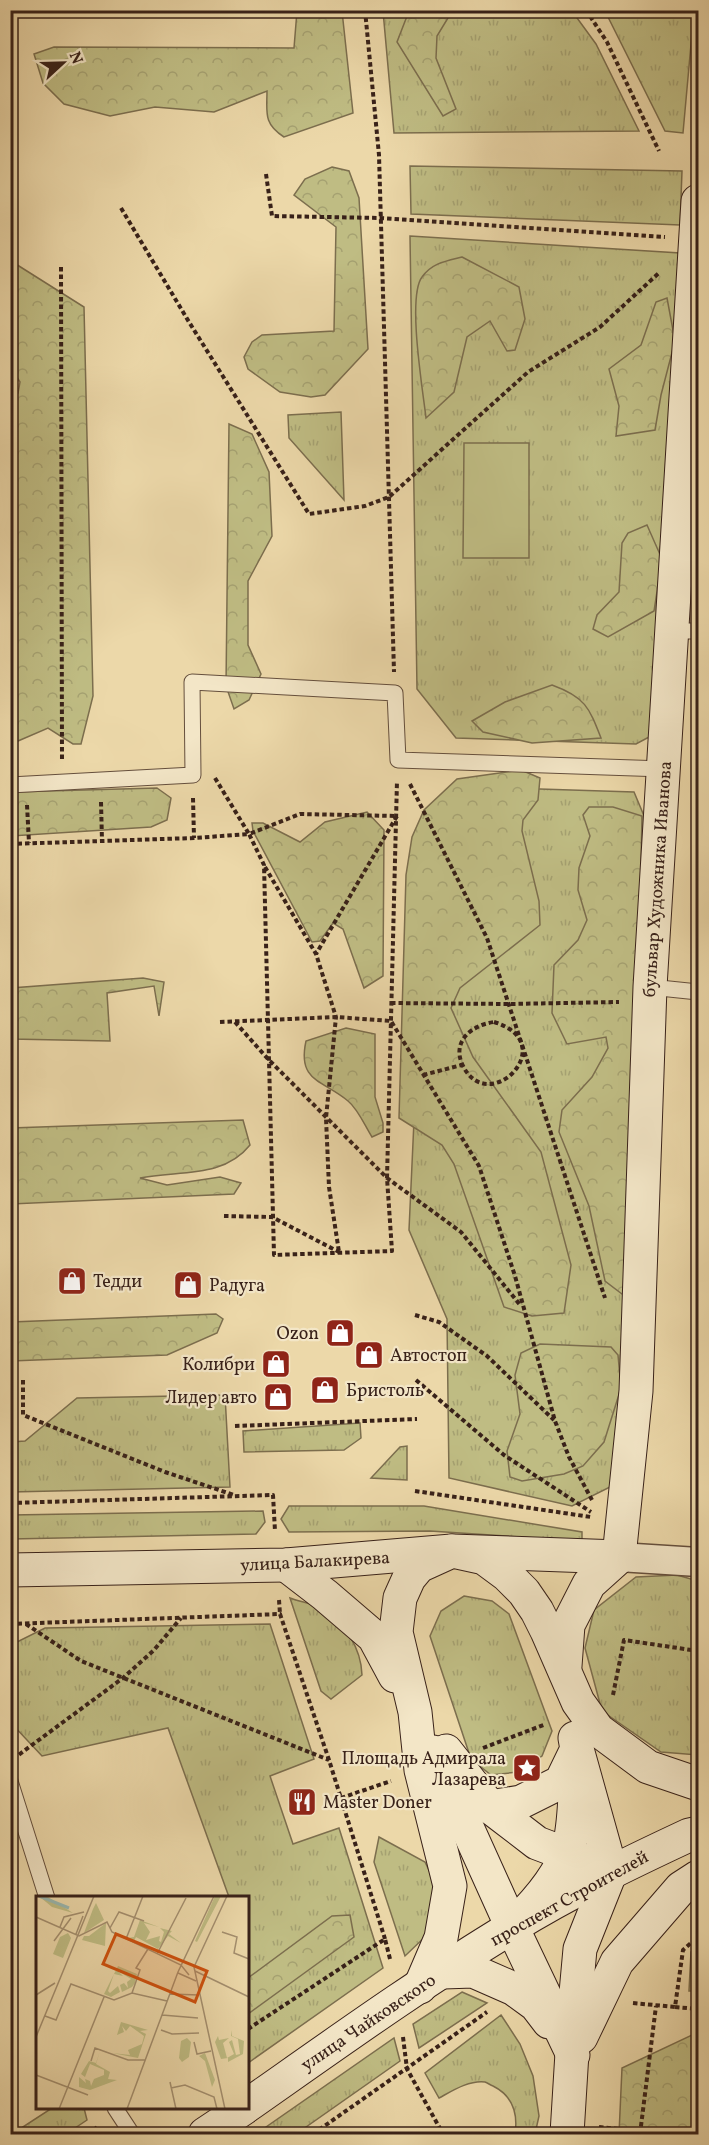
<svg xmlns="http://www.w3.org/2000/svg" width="709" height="2145" viewBox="0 0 709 2145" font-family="Vollkorn,serif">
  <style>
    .grass { fill: url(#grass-tufts); stroke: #7c6e4e; stroke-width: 1.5 }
    .forest { fill: url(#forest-crowns); stroke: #7c6e4e; stroke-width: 1.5 }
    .pitch { fill: #bfbc83; stroke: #7c6e4e; stroke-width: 1.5 }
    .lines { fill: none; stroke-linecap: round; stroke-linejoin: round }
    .lane-casing { stroke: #654f3d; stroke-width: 17 }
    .street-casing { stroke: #654f3d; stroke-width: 31 }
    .secondary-casing { stroke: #382119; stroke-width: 35 }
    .path { stroke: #382119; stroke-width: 4; stroke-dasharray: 4.5 3; stroke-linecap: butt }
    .lane { stroke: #f3e6c7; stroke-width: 15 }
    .street { stroke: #f3e6c7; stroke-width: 28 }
    .secondary { stroke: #f3e6c7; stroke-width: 33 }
    .labels { text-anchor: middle; stroke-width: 4.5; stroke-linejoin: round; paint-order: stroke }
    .street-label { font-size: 18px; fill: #382119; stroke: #f3e6c7 }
    .poi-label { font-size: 18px; fill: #382119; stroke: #f3e6c7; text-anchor: start }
    .inset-river { fill: none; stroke: #9ab8b0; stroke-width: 3 }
    .inset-road { fill: none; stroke: #a48f6f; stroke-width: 1.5 }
    .view { fill: #ce510e; fill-opacity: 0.15; stroke: #ce510e; stroke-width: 3 }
    .inset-edge { fill: none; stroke: #382119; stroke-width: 3 }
  </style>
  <defs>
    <pattern id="grass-tufts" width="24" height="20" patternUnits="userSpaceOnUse" patternTransform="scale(1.5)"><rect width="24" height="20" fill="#bfbc83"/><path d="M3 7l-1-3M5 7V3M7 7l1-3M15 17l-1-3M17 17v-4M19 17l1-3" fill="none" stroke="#a5a171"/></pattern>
    <pattern id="forest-crowns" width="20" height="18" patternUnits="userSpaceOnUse" patternTransform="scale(1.5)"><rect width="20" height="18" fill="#bfbc83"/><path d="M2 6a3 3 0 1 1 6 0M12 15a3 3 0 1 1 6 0" fill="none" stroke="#a5a171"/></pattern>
  </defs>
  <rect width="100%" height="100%" fill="#ecd8a9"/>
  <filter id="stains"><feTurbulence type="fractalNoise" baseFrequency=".00333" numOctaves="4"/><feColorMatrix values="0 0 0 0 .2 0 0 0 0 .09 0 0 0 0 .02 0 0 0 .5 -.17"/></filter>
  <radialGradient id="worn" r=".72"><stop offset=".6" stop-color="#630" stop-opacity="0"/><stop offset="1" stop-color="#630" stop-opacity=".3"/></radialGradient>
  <g class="grass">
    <path d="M383 11H572L596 44 639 131 394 133Z"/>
    <path d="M605 11H694L683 133 665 131Z"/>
    <path d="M410 166 682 171 680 225 411 214Z"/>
    <path d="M410 236 680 253 651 736 636 744 456 738 417 689Z"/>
    <path d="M341 412 344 500 289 438 288 415Z"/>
    <path d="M473 787 634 792 647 823 618 1483 572 1506 449 1478 447 1319 409 1230 426 858Z"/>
    <path d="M225 1395 230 1487 11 1492V1442L25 1441 77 1398Z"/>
    <path d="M360 1423 361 1438 344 1450 244 1452 243 1431Z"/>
    <path d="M407 1446V1480L371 1478 400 1447Z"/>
    <path d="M289 1506H424L582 1532V1541L430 1531 289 1532 281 1519Z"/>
    <path d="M263 1511 265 1522 256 1534 11 1539V1515Z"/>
    <path d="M677 1575 698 1581V1755L661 1752 602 1711 585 1648 594 1610 636 1577Z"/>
    <path d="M464 1596 492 1601 509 1614 552 1731 542 1756 518 1772 491 1775 471 1759 430 1636 441 1611Z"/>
    <path d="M290 1598C300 1602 313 1603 322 1609 345 1624 361 1647 362 1675L331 1699 321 1691Z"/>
    <path d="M270 1624 314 1759 270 1776 293 1844 339 1828 383 1968 248 2063V1898L229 1897 168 1728 42 1756 11 1723V1645L45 1628Z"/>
    <path d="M379 1837 425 1862 435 1883 428 1934 405 1956 374 1862Z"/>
    <path d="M691 1952 698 1953V1991H689Z"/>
    <path d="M462 1992 487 2003 419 2048 413 2024Z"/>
    <path d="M501 2015 520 2044 533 2076 539 2116 535 2134H515C518 2114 513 2096 493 2086 490 2085 488 2083 485 2082 469 2080 452 2091 439 2098L425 2073Z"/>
    <path d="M394 2038 400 2061 296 2134H256Z"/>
    <path d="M52 2108H84L87 2120 66 2134H12Z"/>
  </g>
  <g class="forest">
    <path d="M297 11H342L353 113 284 137C263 124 267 112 267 91L214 112 155 107 110 116 64 104 43 83 34 54 54 47 294 48Z"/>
    <path d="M409 11 451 10V13L437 36 436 58 456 109 443 116 397 42Z"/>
    <path d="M332 167 349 171 359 198 368 349 325 395 311 397 280 392 248 369 244 357 252 342 262 335 334 331 336 227 294 195 305 179Z"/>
    <path d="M462 257 519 287 525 319 515 350 507 351 490 321 467 337 454 392 426 418C423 391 407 297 422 277 432 263 446 261 462 257Z"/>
    <path d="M11 261 84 307 93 696 81 744H73L48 728 11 744 10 400 18 393 20 382 11 368Z"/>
    <path d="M667 298 675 341 661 395 655 430 616 436 619 406 609 369 641 345 656 302Z"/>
    <path d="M229 424 252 434 269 472 272 536 248 581V645L261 674 249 700 234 709 226 686Z"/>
    <path d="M647 525 662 559 654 611 608 637 593 629 597 615 619 592 622 543 628 533Z"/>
    <path d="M552 685C585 697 589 707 601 738L532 743 483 732 472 721 505 702Z"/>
    <path d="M521 770 540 778 538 800 523 820 522 831 539 901 540 925 460 988 451 1008 473 1057 541 1152 571 1265 564 1313 532 1316 504 1307 454 1164 442 1145 399 1118 406 875 412 837 424 810 457 779Z"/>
    <path d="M157 788 171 798 167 820 151 827 11 836V792Z"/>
    <path d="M589 807H613L642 816 632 1292 622 1294 605 1281 589 1206 559 1132 562 1110 592 1077 608 1048 606 1037 567 1044 552 1013 554 965 578 940 587 920 578 890 579 868 590 836 583 815Z"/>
    <path d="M367 812 384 830 383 976 364 988 343 929 333 923 320 941 312 942 253 831 252 823H263L300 842 325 822Z"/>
    <path d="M143 978 164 982 159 1016 154 986 107 993 110 1041 11 1039V988Z"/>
    <path d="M346 1028 375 1034V1097L383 1123V1132L372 1137C365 1126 358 1109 348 1101 323 1080 297 1082 306 1041Z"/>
    <path d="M243 1120 250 1145C223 1179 178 1170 140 1178L167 1185 220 1177 241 1183 234 1194 11 1204V1128Z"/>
    <path d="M216 1314 223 1319 217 1333 167 1355 11 1361V1322Z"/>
    <path d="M540 1344 611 1347 618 1355 621 1388 604 1442 583 1466 564 1474 522 1481 510 1477 507 1451 520 1414 515 1375 521 1353Z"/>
    <path d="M350 1915 354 1937 248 2014V1978L332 1916Z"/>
    <path d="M694 2034 698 2068V2134H619L622 2068Z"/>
  </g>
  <path class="pitch" d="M464 443H529V558H463Z"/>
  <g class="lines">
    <g class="lane-casing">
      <g id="lane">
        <path d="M672 631H698"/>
        <path d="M10 785 193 775 192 682 395 693 398 760 664 769"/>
        <path d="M650 987 698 992"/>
        <path d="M10 1781 47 1898"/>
        <path d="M115 2108 132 2134"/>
      </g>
    </g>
    <g class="street-casing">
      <path id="street" d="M619 1557 698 1562"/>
    </g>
    <g class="secondary-casing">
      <g id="secondary">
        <path d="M619 1557 636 1391 650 987 698 201"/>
        <path d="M286 1565 325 1595 374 1637 395 1676"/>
        <path d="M10 1570 286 1565 452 1551 619 1557"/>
        <path d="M565 1666 568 1625 589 1584 619 1557"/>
        <path d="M446 1751 490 1807 537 1843 611 1871"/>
        <path d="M433 1752 512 1927 573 2055"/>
        <path d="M490 1807 521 1802 561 1782 577 1749 575 1738"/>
        <path d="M526 1912C545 1892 566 1866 571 1837 575 1815 575 1793 576 1771"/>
        <path d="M443 1972 473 1971 514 1989 536 2005 549 2022"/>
        <path d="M420 1987 441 1938 450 1886 421 1770 415 1712 396 1632 400 1598 409 1578 419 1566 452 1551 484 1558 507 1575 524 1592 537 1611 547 1631 578 1702 598 1730 648 1767 698 1784"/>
        <path d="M581 2037 617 1962 681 1888 698 1877"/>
        <path d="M248 2105C335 2044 421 1982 512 1927 569 1892 629 1863 689 1835L698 1833"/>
        <path d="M205 2134 244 2108"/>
        <path d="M567 2134 575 2004 580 1949 611 1871 577 1749"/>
      </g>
    </g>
    <g class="path">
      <path d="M365 10 379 155 394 672"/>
      <path d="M586 10 607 42 659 151"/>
      <path d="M266 174 272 216 380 218 665 237"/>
      <path d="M121 208 189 322 309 514 365 506 389 497 528 372 600 327 660 272"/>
      <path d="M61 267 62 761"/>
      <path d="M215 778 249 834 300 814 397 816 316 954"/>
      <path d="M410 784 487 938 605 1298"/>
      <path d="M193 798 194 838"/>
      <path d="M101 802 102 841"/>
      <path d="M27 805 29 843"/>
      <path d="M10 844 194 838 249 834 264 865 274 1255 392 1251 387 1178 397 781"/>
      <path d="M265 867 316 954 336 1017 326 1118 329 1187 339 1252"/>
      <path d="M391 1003 509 1004 619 1002"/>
      <path d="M220 1022 336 1017 391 1021 479 1166 515 1276 555 1421 569 1457 592 1500"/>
      <path d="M235 1022 268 1059 387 1178 461 1232 521 1306"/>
      <path d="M494 1022C563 1043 489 1118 463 1066 451 1042 471 1025 494 1022Z"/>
      <path d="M423 1075 462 1065"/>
      <path d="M224 1216 272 1217 339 1252"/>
      <path d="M415 1315 439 1322 487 1356 554 1420"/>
      <path d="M23 1380V1415L165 1472 234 1495"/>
      <path d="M416 1380 504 1455 591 1512"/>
      <path d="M235 1426 417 1419"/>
      <path d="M415 1491 591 1517"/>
      <path d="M10 1503 273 1495 275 1531"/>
      <path d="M697 1533 698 1503"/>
      <path d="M279 1600 280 1614"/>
      <path d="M10 1624 280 1614 329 1760 385 1939"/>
      <path d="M26 1624 81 1661 329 1760"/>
      <path d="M613 1695 624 1640 698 1651"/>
      <path d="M483 1748 546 1724"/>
      <path d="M13 1759 123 1678 154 1650 181 1618"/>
      <path d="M341 1798 391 1781"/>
      <path d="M633 2003 675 2007 683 1950 698 1937"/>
      <path d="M675 2007 698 2009"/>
      <path d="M248 2029 385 1939 390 1959"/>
      <path d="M403 2037 407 2069 443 2134"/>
      <path d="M599 2127 665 2134"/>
      <path d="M87 2134 99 2126"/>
      <path d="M313 2134 487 2012"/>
      <path d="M640 2134 656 2006"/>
    </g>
    <use href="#lane" class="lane"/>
    <use href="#street" class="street"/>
    <use href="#secondary" class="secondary"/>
  </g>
  <defs>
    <g id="shop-square" transform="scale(1.5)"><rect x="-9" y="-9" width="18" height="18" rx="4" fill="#8f2418" stroke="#f3e6c7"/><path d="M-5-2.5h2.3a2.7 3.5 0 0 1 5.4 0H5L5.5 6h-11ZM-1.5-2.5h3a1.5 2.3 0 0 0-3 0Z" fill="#fff"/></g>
    <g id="sight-square" transform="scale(1.5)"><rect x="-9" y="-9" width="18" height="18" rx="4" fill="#8f2418" stroke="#f3e6c7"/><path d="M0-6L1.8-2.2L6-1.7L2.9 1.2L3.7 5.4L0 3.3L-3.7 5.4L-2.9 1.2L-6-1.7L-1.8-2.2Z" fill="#fff"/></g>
    <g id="restaurant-square" transform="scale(1.5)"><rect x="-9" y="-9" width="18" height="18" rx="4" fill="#8f2418" stroke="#f3e6c7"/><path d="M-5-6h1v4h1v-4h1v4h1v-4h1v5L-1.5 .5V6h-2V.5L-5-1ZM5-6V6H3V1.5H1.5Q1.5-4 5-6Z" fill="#fff"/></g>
  </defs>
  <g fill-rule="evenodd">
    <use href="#shop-square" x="72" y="1281"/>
    <use href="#shop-square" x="188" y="1285"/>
    <use href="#shop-square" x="340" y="1333"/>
    <use href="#shop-square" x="369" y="1355"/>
    <use href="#shop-square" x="276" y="1364"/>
    <use href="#shop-square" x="325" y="1390"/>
    <use href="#shop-square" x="278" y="1397"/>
    <use href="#sight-square" x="527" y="1768"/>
    <use href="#restaurant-square" x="302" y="1802"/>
  </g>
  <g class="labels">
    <g class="street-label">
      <text transform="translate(657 879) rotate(-86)" y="6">бульвар Художника Иванова</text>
      <text transform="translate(315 1561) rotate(-3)" y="6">улица Балакирева</text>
      <text transform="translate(569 1898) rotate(-29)" y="6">проспект Строителей</text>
      <text transform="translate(368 2022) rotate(-34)" y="6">улица Чайковского</text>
    </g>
    <g class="poi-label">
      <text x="93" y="1287">Тедди</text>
      <text x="209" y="1291">Радуга</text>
      <text x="319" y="1339" text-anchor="end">Ozon</text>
      <text x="390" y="1361">Автостоп</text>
      <text x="255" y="1370" text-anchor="end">Колибри</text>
      <text x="346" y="1396">Бристоль</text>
      <text x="257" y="1403" text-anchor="end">Лидер авто</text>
      <text x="506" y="1764" text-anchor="end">Площадь Адмирала<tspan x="506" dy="21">Лазарева</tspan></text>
      <text x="323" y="1808">Master Doner</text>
    </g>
  </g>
  <g transform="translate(36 1896)">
    <rect width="213" height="213" fill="#ecd8a9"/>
    <path d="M60 7 68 24 48 37 57 13ZM70 27 69 50 46 44 48 40H53ZM32 37 35 42 27 62 17 58 24 41Z" fill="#bfbc83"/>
    <path d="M179 0H185L161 46 159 45ZM4 1H12L37 17 16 11ZM104 24 123 31 108 27 114 36 110 44 124 40 123 45 125 46 128 36 124 32 136 35 133 38 145 47 132 40 122 53 100 41 98 45 92 42 98 41ZM82 70 101 78 99 87 96 91 86 96 84 89 88 87 92 92 91 86 95 83 82 75 87 80 78 78 72 95 74 97 82 90 84 96 75 101 68 98ZM85 126 112 134 104 135 110 138 102 162 76 157 94 159 92 154 106 148 108 140 94 130 90 135 86 130 88 136 81 139ZM196 134V140L208 145 207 158 192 166V162L185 163 179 146 182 140 183 144 193 142 187 147 191 162 198 158 193 146 196 144 200 159 204 158 202 143 195 140ZM64 155 60 168 74 176 72 183 81 184 54 194 43 191V181L50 187 49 183 54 185 55 190 58 183 68 179V174L54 168 49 181 45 178 53 165 60 167ZM169 157 179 184 176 191 169 165 163 160Z" fill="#bfbc83"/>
    <path d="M151 142 155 146 153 161 146 166 143 162 145 145Z" fill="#bfbc83"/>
    <path class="inset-river" d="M3 0 33 12"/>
    <path class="inset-road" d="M0 21 43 40 71 26 76 36 145 69 153 79M24 31 28 21 48 16M74 32 83 16 108 25M186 36 201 41 198 57 213 63M40 38 47 20M90 43 107 0M18 45 35 22M121 58 150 2M159 75 213 101M142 77 160 85M96 97 104 74 100 72 112 53M134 98 163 99M0 99 19 87M126 119 162 122M9 120 20 124 35 88 78 104 96 97 131 105M125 134 136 138 163 137M0 141 58 0M158 146 161 158 175 155M55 165 59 152 92 164H109M0 179 52 199M134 186 140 213M135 192 149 189 178 201 181 213M23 213 68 101M91 213 142 76 178 0M189 213 158 71 191 0"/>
    <path class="view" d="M80 38 171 75 159 106 67 68Z"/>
    <rect width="213" height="213" class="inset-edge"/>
  </g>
  <rect width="709" height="2145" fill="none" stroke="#ecd8a9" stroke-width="36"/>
  <rect x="12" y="12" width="685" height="2121" fill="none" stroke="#382119" stroke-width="3"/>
  <rect x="18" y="18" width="673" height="2109" fill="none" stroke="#382119" stroke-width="1.5"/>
  <g transform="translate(63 63) rotate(68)" stroke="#f3e6c7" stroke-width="4.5" paint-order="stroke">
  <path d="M0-4.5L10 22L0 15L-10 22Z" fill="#382119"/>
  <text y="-9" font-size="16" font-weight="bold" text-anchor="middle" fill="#382119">N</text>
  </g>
  <rect width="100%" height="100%" filter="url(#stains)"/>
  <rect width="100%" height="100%" fill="url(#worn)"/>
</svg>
